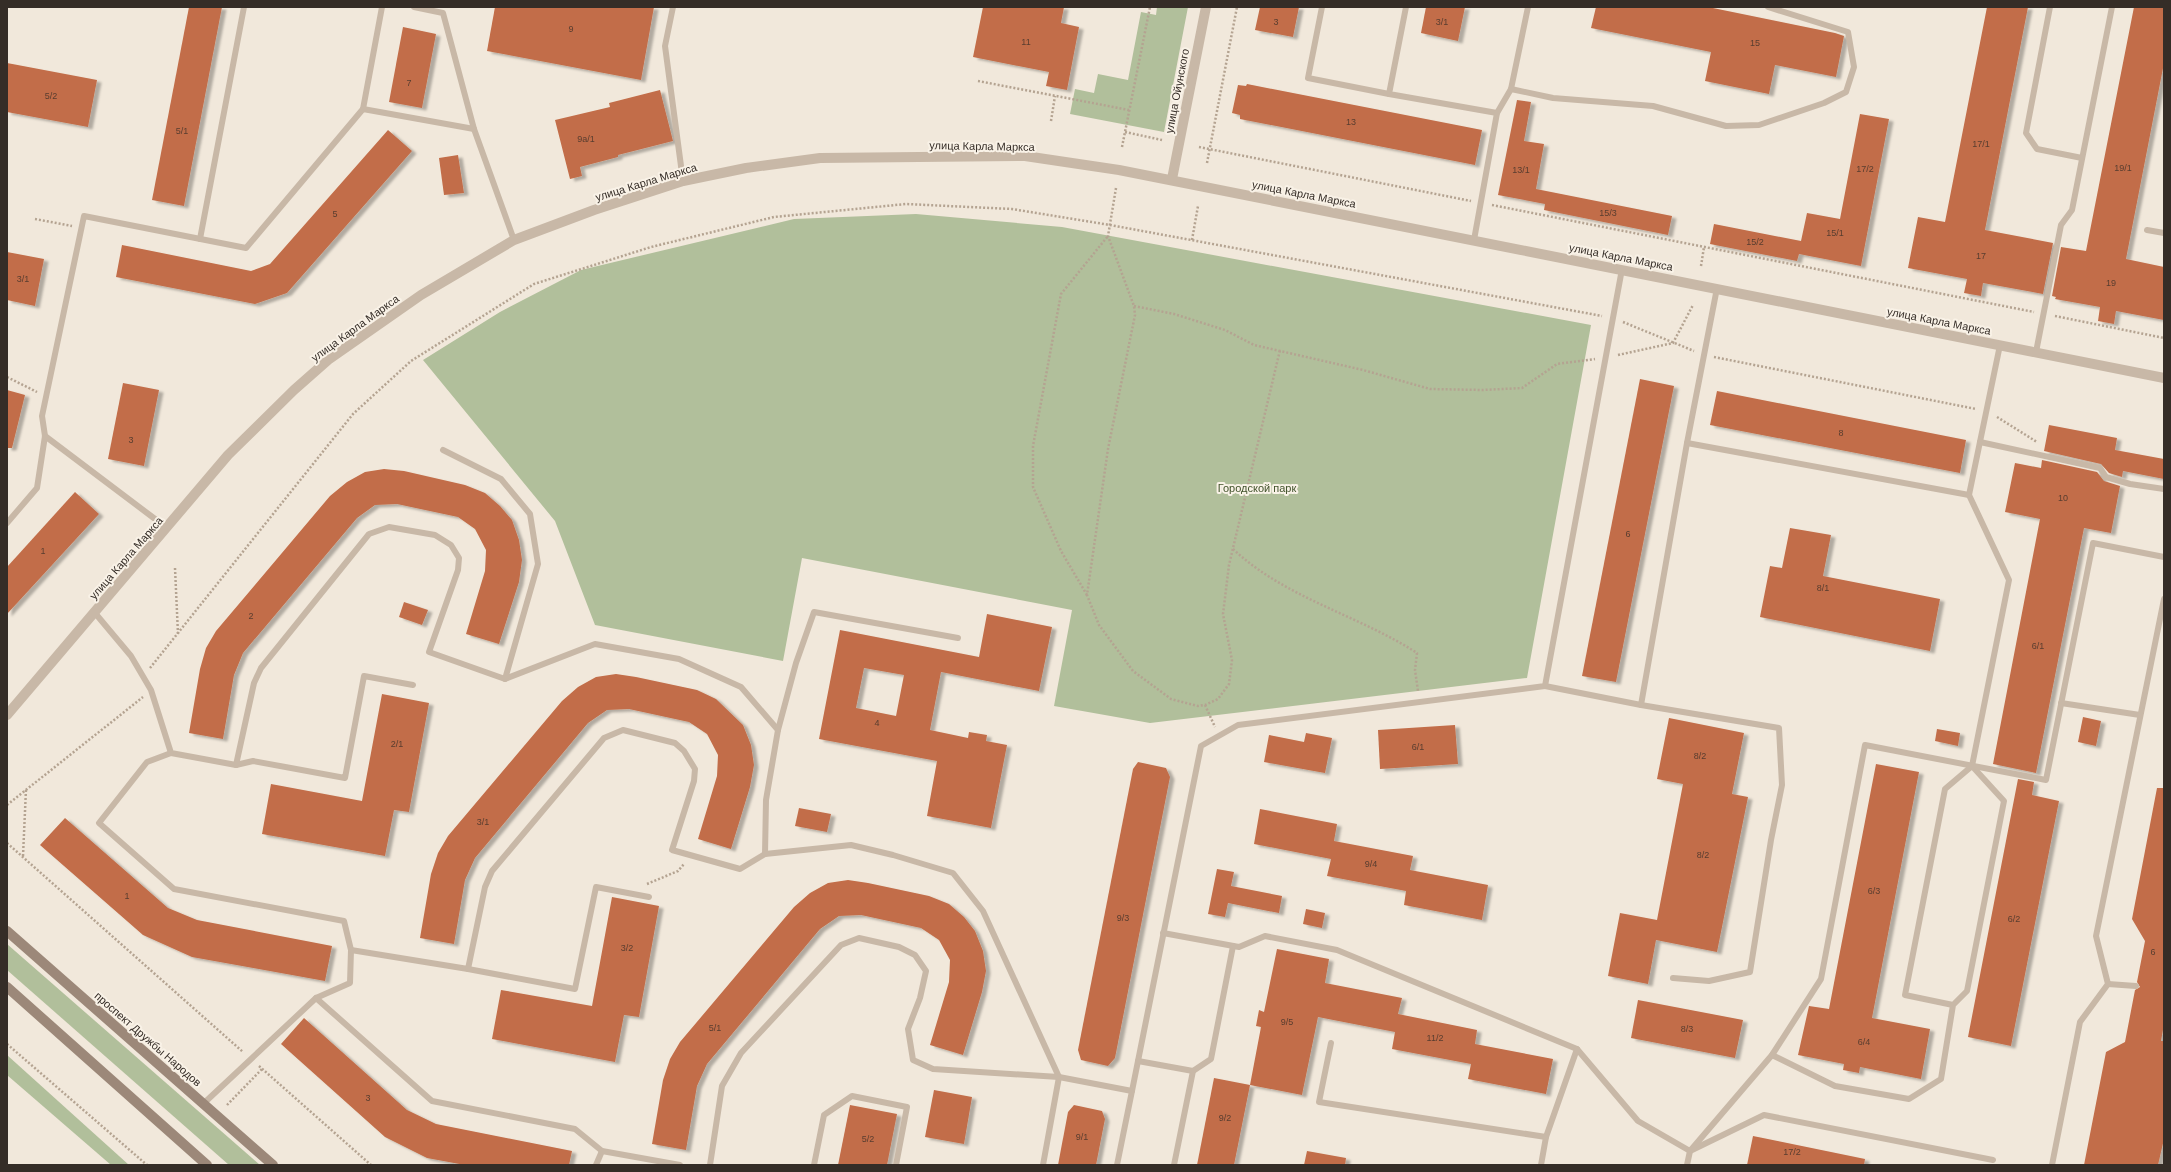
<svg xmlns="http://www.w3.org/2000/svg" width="2171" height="1172" viewBox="0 0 2171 1172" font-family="Arial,sans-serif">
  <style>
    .green { fill: #b1bf9b }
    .building { fill: #c26d48; fill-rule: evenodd; filter: url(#shadow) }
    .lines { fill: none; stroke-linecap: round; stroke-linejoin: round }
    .path { stroke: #b4a391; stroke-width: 2.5; stroke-dasharray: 2 2; stroke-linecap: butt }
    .lane { stroke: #c8b8a7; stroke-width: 6 }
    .street { stroke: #c8b8a7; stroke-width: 10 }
    .secondary { stroke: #9c8879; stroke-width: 10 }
    .labels { text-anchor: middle; stroke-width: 4; stroke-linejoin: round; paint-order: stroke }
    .number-label { font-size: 9px; fill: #583d2f }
    .street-label { font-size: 11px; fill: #352d27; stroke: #f9f2e7 }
    .park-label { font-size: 11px; fill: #42532c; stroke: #f9f2e7 }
  </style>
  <defs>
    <filter id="shadow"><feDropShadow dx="4.5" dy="2.5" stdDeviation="1" flood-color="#0004"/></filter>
  </defs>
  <rect width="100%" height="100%" fill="#f1e8db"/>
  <g class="green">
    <path d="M1157 7H1188L1164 132 1070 114 1075 89 1094 93 1098 74 1128 80 1141 12 1156 15Z"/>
    <path d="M916 214 1062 227 1591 325 1527 678 1150 723 1054 706 1072 610 802 558 783 661 595 625 555 521 423 360 500 312 581 270 794 219Z"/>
    <path d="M7 944 260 1165H229L7 970Z"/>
    <path d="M7 1055 129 1165H111L7 1075Z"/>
  </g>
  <g class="building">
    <path d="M189 7H222L184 206 152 200Z"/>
    <path d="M495 7H654L641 80 487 51Z"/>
    <path d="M983 7H1064L1061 23 1079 27 1067 90 1046 86 1049 72 973 57Z"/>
    <path d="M1260 7H1299L1293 37 1255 30Z"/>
    <path d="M1426 7H1465L1458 41 1421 33Z"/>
    <path d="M1596 7H1708L1835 33 1844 36 1836 77 1775 65 1769 94 1705 81 1711 52 1591 28Z"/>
    <path d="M1987 7H2028L1985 230 2053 243 2043 294 1983 283 1981 296 1964 293 1967 279 1908 268 1918 217 1945 222Z"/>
    <path d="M2134 7H2164V63L2126 259 2164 267V320L2116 311 2114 324 2098 321 2100 307 2055 299 2056 297 2052 296 2061 247 2086 251Z"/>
    <path d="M403 27 436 34 422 108 389 102Z"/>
    <path d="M7 63 97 80 88 127 7 112Z"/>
    <path d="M1247 84 1482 130 1475 165 1240 119V115L1232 113 1238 85 1246 86Z"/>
    <path d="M660 90 673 141 618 155V157L580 167 582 176 570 179 555 120 610 107 609 103Z"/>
    <path d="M1517 100 1531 102 1524 141 1544 144 1536 189 1672 216 1668 235 1544 210 1545 204 1498 195Z"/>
    <path d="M1860 114 1889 119 1861 266 1799 254 1797 261 1710 244 1714 224 1801 241 1807 213 1840 219Z"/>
    <path d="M388 130 412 151 287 293 255 304 116 277 122 245 251 271 270 264Z"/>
    <path d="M458 155 464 193 444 195 439 158Z"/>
    <path d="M7 252 44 259 35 306 7 300Z"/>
    <path d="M1640 379 1674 386 1616 682 1582 676Z"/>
    <path d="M123 383 159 390 144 466 108 459Z"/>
    <path d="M7 390 25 395 12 448H7Z"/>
    <path d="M1717 391 1966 440 1960 473 1710 425Z"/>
    <path d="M2049 425 2117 438 2115 450 2164 459V479L2123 471 2122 477 2109 473 2101 464 2044 451Z"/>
    <path d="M2042 460 2097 472 2104 481 2120 486 2111 533 2084 528 2036 773 1993 764 2040 519 2005 512 2015 463 2041 468Z"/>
    <path d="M384 469 404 471 465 485 485 493 500 506 512 520 519 540 522 560 519 582 499 644 466 634 485 571 486 550 475 529 458 517 397 504 375 505 357 518 243 653 234 675 223 739 189 733 200 669 206 648 216 631 330 496 347 482 365 472Z"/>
    <path d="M75 492 99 514 7 614V567Z"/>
    <path d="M1790 528 1831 535 1823 576 1940 599 1930 651 1760 617 1770 566 1782 568Z"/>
    <path d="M404 602 428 610 422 625 399 617Z"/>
    <path d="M987 614 1052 627 1039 691 941 672 930 730 968 738 969 732 987 735 986 741 1007 745 991 828 927 816 937 761 819 739 840 630 979 657ZM864 668 904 675 896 716 856 708Z"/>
    <path d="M616 674 636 677 697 690 716 699 743 725 751 745 754 765 750 787 731 849 698 839 717 776 718 755 707 734 689 722 629 709 607 710 588 723 475 858 465 880 454 944 420 938 431 874 438 853 448 836 562 701 578 687 596 677Z"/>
    <path d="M382 694 429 703 409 812 394 810 385 856 262 834 271 784 362 801Z"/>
    <path d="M2083 717 2101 721 2096 746 2078 742Z"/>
    <path d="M1669 718 1744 733 1732 794 1748 797 1717 952 1656 940 1648 984 1608 976 1620 913 1657 920 1683 784 1657 779Z"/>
    <path d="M1455 725 1458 764 1380 769 1378 730Z"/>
    <path d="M1937 729 1960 733 1958 746 1935 741Z"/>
    <path d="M1306 733 1332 738 1325 773 1264 762 1269 735 1304 742Z"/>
    <path d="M1138 762 1166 768 1170 777 1115 1058 1108 1066 1081 1060 1078 1050 1133 769Z"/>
    <path d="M1876 764 1919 772 1872 1018 1930 1029 1921 1079 1860 1067 1859 1073 1843 1070 1844 1064 1798 1055 1809 1006 1829 1009Z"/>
    <path d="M2018 779 2034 782 2032 795 2059 801 2011 1046 1968 1037Z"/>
    <path d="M2157 788H2164V1024L2161 1041H2164V1139L2158 1165H2084L2106 1052 2125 1042 2135 990 2140 987 2137 982 2145 941 2132 919Z"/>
    <path d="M799 808 831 814 827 832 795 826Z"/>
    <path d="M1260 809 1337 824 1334 841 1413 856 1410 870 1488 885 1482 920 1404 905 1406 891 1327 876 1331 859 1254 844Z"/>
    <path d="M65 818 168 908 197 920 332 946 325 981 192 957 143 935 40 845Z"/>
    <path d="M1217 869 1234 872 1231 886 1282 896 1279 913 1228 903 1225 917 1208 914Z"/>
    <path d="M848 880 868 883 929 896 949 904 964 917 975 931 983 951 986 971 982 992 963 1055 930 1045 949 982 950 960 939 940 921 928 861 915 839 916 820 929 707 1064 697 1086 686 1150 652 1144 663 1080 670 1059 680 1042 794 907 810 893 828 883Z"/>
    <path d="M612 897 659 906 639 1017 624 1015 615 1062 492 1039 501 990 592 1006Z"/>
    <path d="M1306 909 1325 913 1322 928 1303 924Z"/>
    <path d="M1277 949 1329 959 1325 983 1402 998 1398 1014 1477 1030 1475 1044 1553 1059 1546 1094 1468 1079 1471 1064 1392 1049 1395 1032 1318 1017 1302 1095 1250 1085 1261 1027 1256 1026 1259 1010 1264 1012Z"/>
    <path d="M1638 1000 1743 1020 1735 1058 1631 1038Z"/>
    <path d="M304 1018 407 1110 436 1124 572 1151 569 1165H465L427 1158 385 1137 281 1044Z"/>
    <path d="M1214 1078 1250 1085 1234 1165H1197Z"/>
    <path d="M934 1090 972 1097 964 1144 925 1137Z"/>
    <path d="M850 1105 897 1114 887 1165H838Z"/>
    <path d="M1074 1105 1102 1111 1105 1119 1096 1165H1058L1068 1112Z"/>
    <path d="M1753 1136 1865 1159 1864 1165H1747Z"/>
    <path d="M1307 1151 1346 1158 1345 1165H1304Z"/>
  </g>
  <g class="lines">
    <g class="path">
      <path d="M978 81 1129 110"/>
      <path d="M1051 121 1055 96"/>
      <path d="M1125 132 1162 140"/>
      <path d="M1122 147 1150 7"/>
      <path d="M1199 147 1471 201"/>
      <path d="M1207 163 1237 7"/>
      <path d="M1116 188 1108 236 1134 306 1135 315 1108 449 1087 595 1099 625 1133 671 1171 699 1198 706 1205 705 1218 699 1229 684 1232 660 1223 614 1229 565 1280 350"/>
      <path d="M1492 205 2034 312"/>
      <path d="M35 219 72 226"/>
      <path d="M1192 240 1198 206"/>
      <path d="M1701 266 1704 247"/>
      <path d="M1134 306 1174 314 1225 330 1254 345 1363 370 1430 389 1483 390 1522 388 1557 364 1595 359"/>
      <path d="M2055 316 2164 338"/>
      <path d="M1623 322 1694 351"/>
      <path d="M1618 355 1673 343 1693 305"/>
      <path d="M1714 357 1976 409"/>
      <path d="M7 377 37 392"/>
      <path d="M1997 417 2037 442"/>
      <path d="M1233 549C1285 598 1358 615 1417 653L1415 670 1418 691"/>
      <path d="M175 568 178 634"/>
      <path d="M1087 595 1061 551 1033 487V446L1061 294 1108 236"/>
      <path d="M150 668 353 414 411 361 534 284 651 247 774 217 906 204 1012 209 1110 225 1602 316"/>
      <path d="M1205 705 1215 727"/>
      <path d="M7 805 143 697"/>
      <path d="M7 843 243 1052"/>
      <path d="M23 856 26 789"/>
      <path d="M647 884 678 871 684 864"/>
      <path d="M7 1044 147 1165"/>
      <path d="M259 1066 371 1165"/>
      <path d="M227 1105 262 1069"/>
    </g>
    <g class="lane">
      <path d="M414 7 443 13 474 129 514 240"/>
      <path d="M673 7 665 46 683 181"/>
      <path d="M1322 7 1308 78 1389 94"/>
      <path d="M1406 7 1389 94 1497 113"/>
      <path d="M2050 7 2026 133 2037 149 2082 158"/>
      <path d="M1511 89 1553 98 1653 106 1726 126 1759 125 1824 103 1846 92 1854 67 1848 32 1768 7"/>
      <path d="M363 109 382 7"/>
      <path d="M2147 230 2164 233"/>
      <path d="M200 239 244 7"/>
      <path d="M1474 240 1497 113 1511 89 1528 7"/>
      <path d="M2036 352 2061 225 2072 210 2112 7"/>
      <path d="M45 436 167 528"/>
      <path d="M1980 442 2100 468 2106 477 2130 484 2164 489"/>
      <path d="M1687 443 1969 495 2000 345"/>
      <path d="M1969 495 2009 580 1972 766"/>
      <path d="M7 523 37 488 45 436 42 416 84 216 246 248 363 109 474 129"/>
      <path d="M95 613 131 656 151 690 171 753 236 765 253 761 345 778 364 676 413 685"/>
      <path d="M505 679 595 644 679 659 741 687 778 730 766 800 765 854"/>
      <path d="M1545 686 1641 705 1687 443 1717 288"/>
      <path d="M2061 703 2140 715"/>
      <path d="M1641 705 1779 728 1782 785 1771 840 1750 972 1709 981 1673 978"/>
      <path d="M778 730 796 663 814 612 958 638"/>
      <path d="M171 753 147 762 99 823 174 889 344 921 351 950 350 983 316 998 203 1104"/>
      <path d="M236 765 254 683 261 668 369 534 389 527 435 535 451 545 459 558 458 570 429 652 505 679 538 564 530 514 501 479 443 450"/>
      <path d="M1163 933 1239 947 1265 936 1337 950 1577 1049"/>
      <path d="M351 950 468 969 485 887 492 871 604 738 623 730 675 743 684 751 695 769 694 781 672 850 740 869 765 854 851 845 893 855 953 873 983 911 1059 1077 1043 1165"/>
      <path d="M468 969 575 989 596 887 649 897"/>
      <path d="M2108 984 2136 986"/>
      <path d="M316 998 432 1101 575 1129 602 1151 680 1165"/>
      <path d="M1331 1043 1319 1102 1546 1137"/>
      <path d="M1772 1055 1835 1086 1909 1099 1941 1079 1953 1005 1905 995 1945 789 1972 766 2004 801 1967 991 1953 1005"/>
      <path d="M1138 1061 1193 1071 1174 1165"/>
      <path d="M1193 1071 1211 1059 1233 946"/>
      <path d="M596 1165 602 1151"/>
      <path d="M710 1165 722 1086 741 1053 841 945 859 938 899 947 915 955 926 971 920 998 908 1029 913 1060 933 1069 1059 1077 1132 1091 1201 746 1238 725 1545 686 1622 269"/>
      <path d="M814 1165 824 1115 852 1096 907 1107 896 1165"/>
      <path d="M1117 1165 1132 1091"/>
      <path d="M1541 1165 1546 1137 1577 1049 1638 1121 1690 1151 1764 1115 1993 1160"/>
      <path d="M1687 1165 1690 1151 1772 1055 1821 979 1865 745 2046 780 2093 543 2164 557"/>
      <path d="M2052 1165 2080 1022 2108 984 2096 936 2164 599"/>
    </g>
    <g class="street">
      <path d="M1172 179 1206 7"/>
      <path d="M7 715 228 455 294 390 328 360 421 295 514 240 594 210 683 181 746 168 820 158 1025 156 1119 170 2164 378"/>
    </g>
    <g class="secondary">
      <path d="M7 931 273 1165"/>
      <path d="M7 987 207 1165"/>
    </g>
  </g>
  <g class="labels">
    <g class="number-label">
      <text x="1276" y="25">3</text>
      <text x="1442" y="25">3/1</text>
      <text x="571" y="32">9</text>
      <text x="1026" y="45">11</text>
      <text x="1755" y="46">15</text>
      <text x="409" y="86">7</text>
      <text x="51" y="99">5/2</text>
      <text x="1351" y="125">13</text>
      <text x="182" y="134">5/1</text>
      <text x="586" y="142">9а/1</text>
      <text x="1981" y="147">17/1</text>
      <text x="2123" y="171">19/1</text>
      <text x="1865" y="172">17/2</text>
      <text x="1521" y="173">13/1</text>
      <text x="1608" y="216">15/3</text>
      <text x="335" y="217">5</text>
      <text x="1835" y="236">15/1</text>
      <text x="1755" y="245">15/2</text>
      <text x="1981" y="259">17</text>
      <text x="23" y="282">3/1</text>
      <text x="2111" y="286">19</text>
      <text x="1841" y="436">8</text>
      <text x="131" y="443">3</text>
      <text x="2063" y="501">10</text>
      <text x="1628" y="537">6</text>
      <text x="43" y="554">1</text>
      <text x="1823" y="591">8/1</text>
      <text x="251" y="619">2</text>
      <text x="2038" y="649">6/1</text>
      <text x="877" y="726">4</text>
      <text x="397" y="747">2/1</text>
      <text x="1418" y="750">6/1</text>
      <text x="1700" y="759">8/2</text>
      <text x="483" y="825">3/1</text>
      <text x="1703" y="858">8/2</text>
      <text x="1371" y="867">9/4</text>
      <text x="1874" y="894">6/3</text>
      <text x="127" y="899">1</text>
      <text x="1123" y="921">9/3</text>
      <text x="2014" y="922">6/2</text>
      <text x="627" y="951">3/2</text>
      <text x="2153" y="955">6</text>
      <text x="1287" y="1025">9/5</text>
      <text x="715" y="1031">5/1</text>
      <text x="1687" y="1032">8/3</text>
      <text x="1435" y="1041">11/2</text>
      <text x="1864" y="1045">6/4</text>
      <text x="368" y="1101">3</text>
      <text x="1225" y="1121">9/2</text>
      <text x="1082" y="1140">9/1</text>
      <text x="868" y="1142">5/2</text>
      <text x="1792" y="1155">17/2</text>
    </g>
    <g class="street-label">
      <text transform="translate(1177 91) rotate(-79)" y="4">улица Ойунского</text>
      <text transform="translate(982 146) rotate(1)" y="4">улица Карла Маркса</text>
      <text transform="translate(646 182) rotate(-17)" y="4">улица Карла Маркса</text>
      <text transform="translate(1304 194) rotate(11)" y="4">улица Карла Маркса</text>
      <text transform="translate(1621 257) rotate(11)" y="4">улица Карла Маркса</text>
      <text transform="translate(1939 321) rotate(11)" y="4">улица Карла Маркса</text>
      <text transform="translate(355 328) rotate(-36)" y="4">улица Карла Маркса</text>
      <text transform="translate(126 558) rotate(-49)" y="4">улица Карла Маркса</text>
      <text transform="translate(148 1039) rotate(41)" y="4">проспект Дружбы Народов</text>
    </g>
    <g class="park-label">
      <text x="1257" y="492">Городской парк</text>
    </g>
  </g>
  <rect width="2171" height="1172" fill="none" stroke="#352d27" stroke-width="16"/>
</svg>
